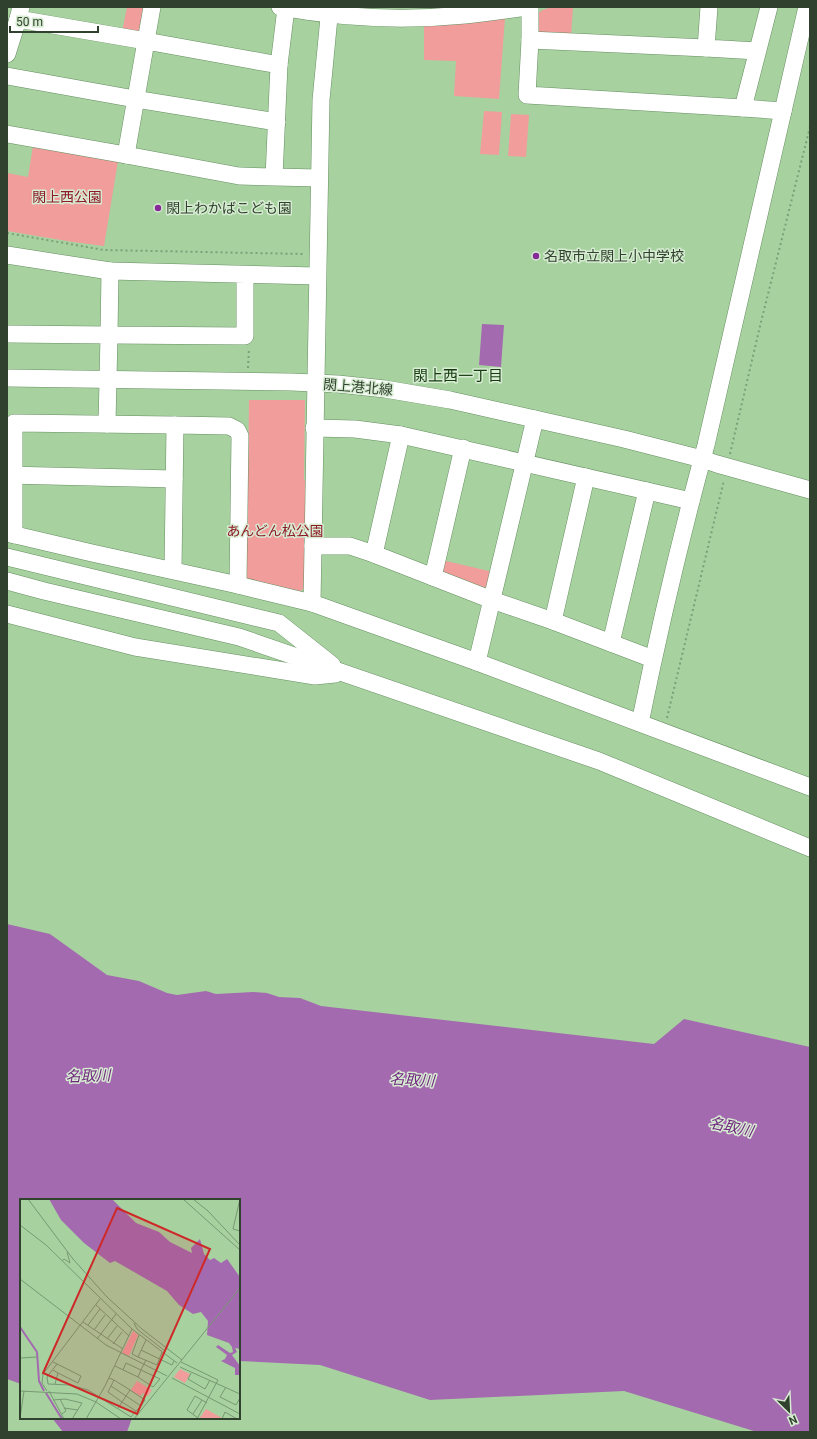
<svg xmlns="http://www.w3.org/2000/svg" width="817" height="1439" viewBox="0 0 817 1439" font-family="Roboto,'Noto Sans JP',sans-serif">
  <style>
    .green { fill: #f09d9b }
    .water { fill: #a46aaf }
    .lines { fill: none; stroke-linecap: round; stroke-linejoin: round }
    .minor-casing { stroke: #658e5f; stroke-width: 18 }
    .path { stroke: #7c9f77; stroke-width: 2; stroke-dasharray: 2 3; stroke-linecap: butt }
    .minor { stroke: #fff; stroke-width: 17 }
    .poi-dot { fill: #852a96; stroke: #d7ecd3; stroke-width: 1.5 }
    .labels { text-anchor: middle; stroke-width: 3; stroke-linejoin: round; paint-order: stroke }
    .park-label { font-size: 14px; fill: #8e1b28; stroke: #d7ecd3 }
    .poi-label { font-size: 14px; fill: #30422d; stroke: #d7ecd3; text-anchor: start }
    .street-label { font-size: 14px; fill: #30422d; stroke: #d7ecd3 }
    .neighbourhood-label { font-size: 15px; fill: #143a0e; stroke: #d7ecd3 }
    .water-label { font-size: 15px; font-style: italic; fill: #6f287d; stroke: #d7ecd3 }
    .inset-river { fill: none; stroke: #a46aaf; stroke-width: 2 }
    .inset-road { fill: none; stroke: #779872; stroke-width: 1 }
    .view { fill: #ce2928; fill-opacity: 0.15; stroke: #ce2928; stroke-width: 2 }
    .inset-edge { fill: none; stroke: #30422d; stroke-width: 2 }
  </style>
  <rect width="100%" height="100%" fill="#a7d2a0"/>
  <g class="green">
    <path d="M127 7H146L142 30 135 34 122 32Z"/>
    <path d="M554 7H573L571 36 540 34 534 26C537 11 539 10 554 7Z"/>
    <path d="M505 18 499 99 454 96 456 61 424 60V25Z"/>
    <path d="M484 111 502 112 499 155 480 154Z"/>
    <path d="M511 114 529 115 526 157 508 156Z"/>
    <path d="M33 146 118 161 104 246 73 242 7 231V173L28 177Z"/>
    <path d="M249 400H305L304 480 308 481 306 587 299 592 249 580 243 573 248 481Z"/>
    <path d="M442 560 493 572 489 585 482 589 444 575 440 567Z"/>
  </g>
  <g class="water">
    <path d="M482 324 504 325 501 367 479 365Z"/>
    <path d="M7 924 50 934 107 975 139 981 167 993 177 995 206 991 216 994 253 992 267 993 279 997 300 998 321 1006 654 1044 684 1019 810 1047V1432H757L624 1391 430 1400 320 1365 239 1361V1200H21V1384L7 1379Z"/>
    <path d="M52 1418H132L127 1432H63Z"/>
  </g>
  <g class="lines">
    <g class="minor-casing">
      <g id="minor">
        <path d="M21 7 18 19 146 41 152 7"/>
        <path d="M280 7C340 18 404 21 465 15 486 13 506 10 526 7"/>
        <path d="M530 7V40L706 48"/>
        <path d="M709 7 706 48 757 51"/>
        <path d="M769 7 743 108 783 111"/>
        <path d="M530 40 527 95 743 108"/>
        <path d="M7 54 18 19"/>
        <path d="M279 65 286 8"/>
        <path d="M7 76 135 99 277 122"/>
        <path d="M7 134 126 155"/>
        <path d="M274 177 239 176 126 155 146 41 279 65 274 177 319 178"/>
        <path d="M7 255 110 271"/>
        <path d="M245 275V336L109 335 110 271 317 276"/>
        <path d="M7 334 109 335 107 424"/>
        <path d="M7 378 291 382 338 384 385 389 450 400 624 439 702 459 717 464 810 490"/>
        <path d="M314 428 355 429 401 435 691 501"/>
        <path d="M7 475 174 479"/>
        <path d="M7 533 92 553 238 585 312 603 477 662 810 787"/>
        <path d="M14 535V423L175 425"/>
        <path d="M313 546H350L374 554 492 600 553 621 653 659"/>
        <path d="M374 554 401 435"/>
        <path d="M7 557 279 623 332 665"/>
        <path d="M173 570 175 425 229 426 237 430 240 436 238 585"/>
        <path d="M433 577 463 448"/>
        <path d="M7 581 44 591 239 637 599 761 810 848"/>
        <path d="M312 603 321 100 330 7"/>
        <path d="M7 614 135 647 315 676 335 674"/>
        <path d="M553 621 586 477"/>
        <path d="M611 643 647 491"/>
        <path d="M477 662 535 419"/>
        <path d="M640 723C659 630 681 536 706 445L807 7"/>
      </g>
    </g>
    <g class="path">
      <path d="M7 233 104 250 304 254"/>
      <path d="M248 368 249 348"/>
      <path d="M730 454 761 322 810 127"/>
      <path d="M667 718 724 480"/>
    </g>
    <use href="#minor" class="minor"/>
  </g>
  <g class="poi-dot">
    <circle cx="158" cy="208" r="4"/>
    <circle cx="536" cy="256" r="4"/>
  </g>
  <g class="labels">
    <g class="park-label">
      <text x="67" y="202">閖上西公園</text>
      <text x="275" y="536">あんどん松公園</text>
    </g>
    <g class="poi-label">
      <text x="166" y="213">閖上わかばこども園</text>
      <text x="544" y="261">名取市立閖上小中学校</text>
    </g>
    <g class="street-label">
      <text transform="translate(358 387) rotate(5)" y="5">閖上港北線</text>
    </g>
    <g class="neighbourhood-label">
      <text x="458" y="381">閖上西一丁目</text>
    </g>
    <g class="water-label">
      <text transform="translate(88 1076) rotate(-2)" y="5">名取川</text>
      <text transform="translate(412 1080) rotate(3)" y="5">名取川</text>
      <text transform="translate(731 1127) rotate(12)" y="5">名取川</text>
    </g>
  </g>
  <g transform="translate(20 1199)">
    <rect width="220" height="220" fill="#a7d2a0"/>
    <path d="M113 132 118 136 109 157 102 154ZM160 170 170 175 165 184 154 178ZM117 182 132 191 128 197 123 194 120 197 111 191ZM186 210 202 219 201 220H179Z" fill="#f09d9b"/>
    <path d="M29 0H92L116 24 139 33 150 43 172 54 171 49 180 40 184 55 190 61 194 59 201 64 207 60 220 78V150L215 149 217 153 212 156 220 167V176H215V169L201 162 205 160 207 156 196 148 198 146 210 154 213 153 212 148 209 144 187 136 188 122 181 113 173 115 159 106 147 92 95 62 90 64 64 44 41 21Z" fill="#a46aaf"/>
    <path class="inset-river" d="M0 128 17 153 19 182 24 192M26 194 42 220"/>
    <path class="inset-road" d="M8 0 53 60 87 98 122 130 162 161M163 0 220 51M173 0 188 12 220 46M220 0 213 30 220 32M0 26 26 46 112 130 157 164M42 62 44 60 50 64 47 53M0 80 86 146 147 177M76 106 109 137M63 123 103 150M114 124 117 130 145 152M68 126 80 110M74 131 85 116M119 136 112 155 118 158 126 141M77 140 96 115M87 140 97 127M93 145 102 133M121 151 152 166 154 162M118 158 137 166 142 153M0 159 17 158M33 163 37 165 27 178 28 185 50 186 68 191 111 218 116 212 102 203 98 209M161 163 198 181 177 220M37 165 61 177 58 184M95 167 118 178 121 171 106 164 103 171M160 168 220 195M33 171 38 174 35 185M38 174 58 184M171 174 168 180 185 190 190 181M118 178 133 188 140 180 121 171 126 161M89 179 94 181 88 193 102 203 110 191 94 181M152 179 220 215M91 187 121 207 116 212M206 188 200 198 216 206 220 199M110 191 125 201 121 207M0 192 57 195 76 203 101 220M27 192 22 184 23 175 80 100M29 192 44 220M40 200 46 212 42 215M33 201 45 200 62 204 52 220M44 209 58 211M173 215 182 201M0 219 4 192M178 219 167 211 175 197 187 204M66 220 85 187 112 130M114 220 220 89M202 220 205 213 217 220"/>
    <path class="view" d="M97 9 190 50 117 215 23 174Z"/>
    <rect width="220" height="220" class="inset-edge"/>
  </g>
  <rect width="817" height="1439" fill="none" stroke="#30422d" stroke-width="16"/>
  <g transform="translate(789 1411) rotate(156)" stroke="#d7ecd3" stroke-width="3" paint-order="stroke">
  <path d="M0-3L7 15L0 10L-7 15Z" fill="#30422d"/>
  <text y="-6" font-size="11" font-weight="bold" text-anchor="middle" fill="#30422d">N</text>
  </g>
  <path d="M10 26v6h88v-6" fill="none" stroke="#30422d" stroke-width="2"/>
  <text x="16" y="26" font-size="12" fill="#30422d" stroke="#d7ecd3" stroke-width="3" paint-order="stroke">50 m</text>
</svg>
